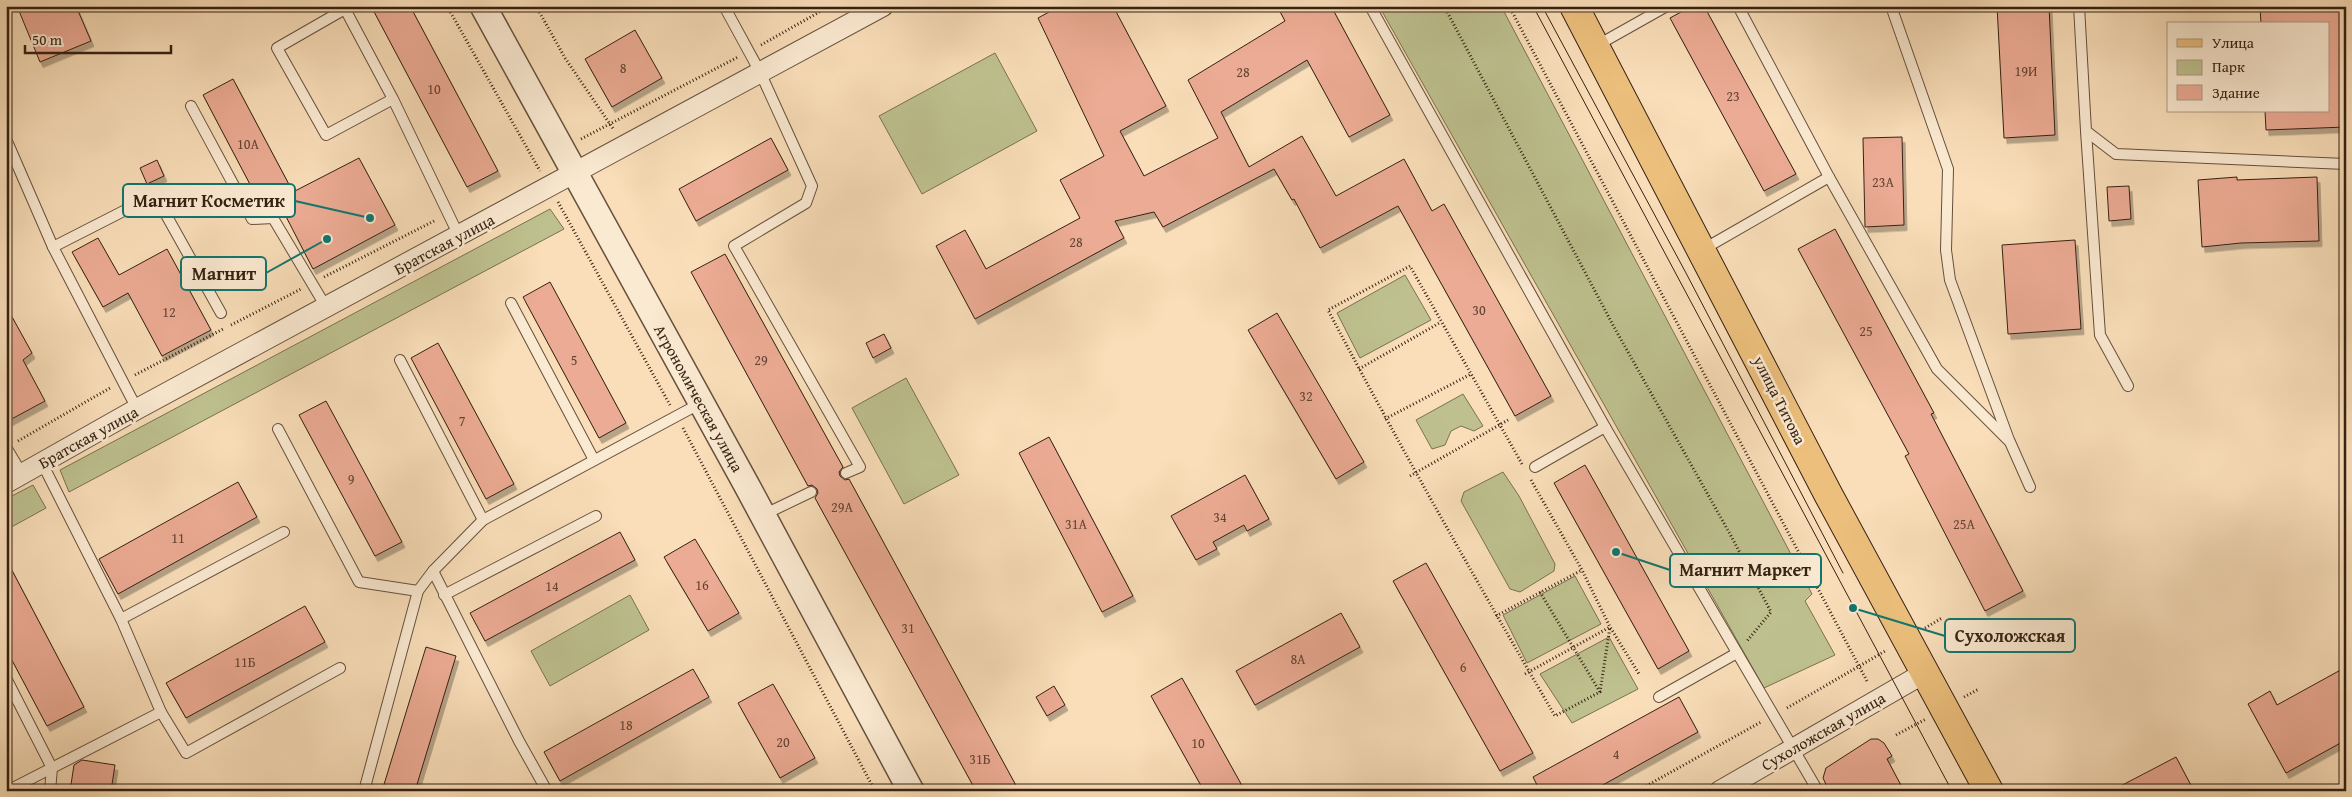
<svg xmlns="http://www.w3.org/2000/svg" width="2352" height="797" viewBox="0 0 2352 797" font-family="'Gentium Book Plus',serif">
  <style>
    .green { fill: #bec18f; stroke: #7a7151 }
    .building { fill: #ecab94; stroke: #352113; filter: url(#shadow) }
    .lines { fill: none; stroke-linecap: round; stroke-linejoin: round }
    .service-casing { stroke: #66503c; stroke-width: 12 }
    .minor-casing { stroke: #66503c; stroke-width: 22 }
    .tertiary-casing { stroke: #66503c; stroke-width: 28 }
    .primary-casing { stroke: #352113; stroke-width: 30 }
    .path { stroke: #352113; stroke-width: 3; stroke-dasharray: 1 2.5; stroke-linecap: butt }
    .service { stroke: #fbead2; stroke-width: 10 }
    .minor { stroke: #fbead2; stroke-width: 20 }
    .tertiary { stroke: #fbead2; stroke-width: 25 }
    .primary { stroke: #ecbf7c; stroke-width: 28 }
    .tram { stroke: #352113; stroke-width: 1 }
    .labels { text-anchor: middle; stroke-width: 5; stroke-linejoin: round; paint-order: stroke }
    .number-label { font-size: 14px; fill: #634433 }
    .street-label { font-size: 16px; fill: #352113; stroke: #fbead2 }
    .leader { fill: none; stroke: #0f766e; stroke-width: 2 }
    .callout-dot { fill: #0f766e; stroke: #fbead2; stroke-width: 2 }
    .callout { fill: #fbead2; stroke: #0f766e; stroke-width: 2 }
    .callout-label { font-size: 18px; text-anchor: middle; font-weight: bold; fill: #352113 }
  </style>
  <defs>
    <filter id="shadow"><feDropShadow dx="3" dy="5.5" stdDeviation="0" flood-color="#0004"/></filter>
  </defs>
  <rect width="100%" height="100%" fill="#f9deb9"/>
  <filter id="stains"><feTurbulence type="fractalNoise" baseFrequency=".004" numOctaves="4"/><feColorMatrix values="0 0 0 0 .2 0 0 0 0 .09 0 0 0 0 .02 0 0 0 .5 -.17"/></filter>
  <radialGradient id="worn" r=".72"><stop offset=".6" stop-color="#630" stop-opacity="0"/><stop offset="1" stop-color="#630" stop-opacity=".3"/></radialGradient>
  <g class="green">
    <path d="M1379 6H1501L1812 594 1805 601 1835 655 1764 688Z"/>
    <path d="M995 53 1037 131 922 194 879 116Z"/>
    <path d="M550 209 564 229 69 492 60 470Z"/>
    <path d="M1405 275 1431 320 1360 358 1337 313Z"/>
    <path d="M906 378 959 475 904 504 852 408Z"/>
    <path d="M1463 394 1483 426 1474 431 1461 426 1451 431 1445 445 1432 449 1416 420Z"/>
    <path d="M1503 472 1519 496 1555 564 1554 571 1520 592 1510 589 1461 501 1464 492Z"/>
    <path d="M33 485 46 508 6 530V499Z"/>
    <path d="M1575 576 1601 624 1527 663 1503 615Z"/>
    <path d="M630 595 649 630 550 686 531 651Z"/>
    <path d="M1609 637 1638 689 1572 723 1540 674Z"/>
  </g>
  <g class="building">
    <path d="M17 6H76L91 41 40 62Z"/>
    <path d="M371 6H410L498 171 467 187Z"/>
    <path d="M1060 6H1113L1166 106 1120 131 1144 176 1218 138 1188 80 1285 21 1277 6H1331L1390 115 1349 137 1307 60 1221 112 1249 167 1302 136 1336 196 1404 159 1432 211 1444 204 1551 396 1515 416 1398 206 1320 248 1294 199 1292 200 1274 169 1163 227 1154 212 1115 221 1124 238 975 319 936 246 965 230 986 269 1080 218 1060 180 1104 156 1038 18Z"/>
    <path d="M1692 6H1704L1796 174 1764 191 1670 18Z"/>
    <path d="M1997 6H2049L2055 135 2004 138Z"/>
    <path d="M2260 6H2346V127L2266 130 2265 111H2328V24H2261Z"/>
    <path d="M635 30 662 78 612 107 585 59Z"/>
    <path d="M233 79 293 192 359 158 395 225 313 269 278 201 263 209 203 95Z"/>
    <path d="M1902 137 1904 225 1865 227 1863 138Z"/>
    <path d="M771 138 788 170 696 221 679 189Z"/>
    <path d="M157 160 164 176 147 184 140 168Z"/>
    <path d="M2237 177V180L2317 177 2319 241 2241 243 2202 247 2198 180Z"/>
    <path d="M2129 186 2131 219 2109 221 2107 187Z"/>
    <path d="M1835 229 1934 413 1931 414 2023 591 1985 611 1905 456 1909 454 1798 249Z"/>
    <path d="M98 238 119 275 167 249 211 330 162 356 128 293 103 307 72 252Z"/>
    <path d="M2075 240 2081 329 2008 334 2002 245Z"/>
    <path d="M725 254 843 467 839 472 840 476 845 480 849 479 1019 791H976L815 498 818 493 817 489 812 485 808 486 691 272Z"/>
    <path d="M550 282 626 423 599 438 523 297Z"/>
    <path d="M6 306 32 353 23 360 45 401 6 422Z"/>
    <path d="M1277 313 1364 462 1336 479 1248 330Z"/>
    <path d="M884 334 891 348 873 358 866 343Z"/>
    <path d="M438 343 514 484 486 499 411 358Z"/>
    <path d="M326 401 402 542 375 556 299 415Z"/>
    <path d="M1049 437 1133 596 1102 612 1019 453Z"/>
    <path d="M1585 465 1689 651 1658 669 1554 483Z"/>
    <path d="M1245 475 1269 519 1247 531 1244 525 1213 542 1217 549 1196 560 1171 516Z"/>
    <path d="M238 482 257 517 118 594 99 559Z"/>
    <path d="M620 532 635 560 485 641 470 613Z"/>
    <path d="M695 539 739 613 708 631 664 557Z"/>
    <path d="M6 559 84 707 47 726 6 649Z"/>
    <path d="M1426 563 1533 753 1500 771 1393 581Z"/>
    <path d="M305 606 325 642 186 718 166 683Z"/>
    <path d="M1341 613 1360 647 1255 705 1236 671Z"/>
    <path d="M426 647 456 656 415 791H382Z"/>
    <path d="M2346 667V740L2286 773 2248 704 2270 691 2277 705Z"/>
    <path d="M693 669 709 697 560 781 544 752Z"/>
    <path d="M1182 678 1245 791H1204L1151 696Z"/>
    <path d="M773 684 815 758 780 778 738 703Z"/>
    <path d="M1054 686 1065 705 1047 716 1036 697Z"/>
    <path d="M1679 697 1698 732 1592 791H1540L1533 777Z"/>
    <path d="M1871 739H1878L1884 743 1892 756 1887 759 1904 791H1829L1823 778 1826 768Z"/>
    <path d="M2176 757 2194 791H2111Z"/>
    <path d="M82 760 115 765 111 791H70L74 765Z"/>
  </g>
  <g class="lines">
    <g class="service-casing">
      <g id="service">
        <path d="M724 6 760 72 812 186 806 203 734 246 860 467 846 473"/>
        <path d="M1370 6 1605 427 1818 791"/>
        <path d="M1738 6 1829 177 1937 369 2010 442 2030 487"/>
        <path d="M1891 6 1948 169 1946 250 1950 280 2009 440"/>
        <path d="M2079 6 2086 131 2116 154 2346 164"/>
        <path d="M1596 46 1667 6"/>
        <path d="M393 99 326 135 277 48 345 9 393 99 459 236"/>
        <path d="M191 106 252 219 273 218 326 307"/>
        <path d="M2086 131 2100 335 2128 386"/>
        <path d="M6 139 53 247 137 409"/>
        <path d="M53 247 155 195 221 313"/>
        <path d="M1702 250 1829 177"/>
        <path d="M511 303 594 460"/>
        <path d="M400 360 483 520"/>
        <path d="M278 429 359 582 418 591"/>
        <path d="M6 447 22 474"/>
        <path d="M1535 467 1605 427"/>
        <path d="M763 515 811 492"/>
        <path d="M433 571 519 741 547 791"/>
        <path d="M444 595 596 516"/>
        <path d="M121 619 284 532"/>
        <path d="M6 678 52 768 50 791"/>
        <path d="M1659 697 1737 653"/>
        <path d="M161 712 186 753 340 668"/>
        <path d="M7 791 161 712 121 619 42 463"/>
        <path d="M364 791 418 591 433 571 483 520 701 403"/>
      </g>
    </g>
    <g class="minor-casing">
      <g id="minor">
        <path d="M6 483 137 409 883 6"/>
        <path d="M1720 791 1926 672"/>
      </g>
    </g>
    <g class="tertiary-casing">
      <path id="tertiary" d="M483 6 746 484 911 791"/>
    </g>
    <g class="primary-casing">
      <path id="primary" d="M1574 6 1828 494 1989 791"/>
    </g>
    <g class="path">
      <path d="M447 6 540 171"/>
      <path d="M536 6 565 58 614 130"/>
      <path d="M1444 6 1614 327 1730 534 1771 612 1747 641"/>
      <path d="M1509 6 1868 683"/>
      <path d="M761 45 830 6"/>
      <path d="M581 139 738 57"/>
      <path d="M558 202 670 405"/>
      <path d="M324 277 436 220"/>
      <path d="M231 325 301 289"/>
      <path d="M1359 369 1441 322"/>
      <path d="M135 375 225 328"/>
      <path d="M1385 419 1471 374"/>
      <path d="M683 428 875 791"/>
      <path d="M18 441 110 388"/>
      <path d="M1522 464 1410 266 1328 310C1400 447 1477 582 1555 716L1600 692 1610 627"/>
      <path d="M1410 476 1508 420"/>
      <path d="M1531 480 1582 570 1610 627 1639 674"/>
      <path d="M1540 592 1600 692"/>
      <path d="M1496 616 1582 570"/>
      <path d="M1925 628 1942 618"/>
      <path d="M1525 674 1610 627"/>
      <path d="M1964 697 1979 689"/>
      <path d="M1787 708 1887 650"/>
      <path d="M1896 735 1926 719"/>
      <path d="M1637 791 1761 722"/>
      <path d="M1916 791 1918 785"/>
    </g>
    <use href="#service" class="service"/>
    <use href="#minor" class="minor"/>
    <use href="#tertiary" class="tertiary"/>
    <use href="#primary" class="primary"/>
    <g class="tram">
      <path d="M1533 6 1952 791"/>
      <path d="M1542 6 1686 273 1843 573"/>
    </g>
  </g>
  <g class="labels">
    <g class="number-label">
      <text x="623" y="73">8</text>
      <text x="2026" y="76">19И</text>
      <text x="1243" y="77">28</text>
      <text x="434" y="94">10</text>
      <text x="1733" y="101">23</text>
      <text x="248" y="149">10А</text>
      <text x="1883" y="187">23А</text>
      <text x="1076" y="247">28</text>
      <text x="1479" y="315">30</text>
      <text x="169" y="317">12</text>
      <text x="1866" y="336">25</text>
      <text x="574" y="365">5</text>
      <text x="761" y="365">29</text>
      <text x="1306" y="401">32</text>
      <text x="462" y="426">7</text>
      <text x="351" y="484">9</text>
      <text x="842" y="512">29А</text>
      <text x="1220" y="522">34</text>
      <text x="1076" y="529">31А</text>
      <text x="1964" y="529">25А</text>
      <text x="178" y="543">11</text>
      <text x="702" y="590">16</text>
      <text x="552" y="591">14</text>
      <text x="908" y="633">31</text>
      <text x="1298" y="664">8А</text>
      <text x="245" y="667">11Б</text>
      <text x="1463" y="672">6</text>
      <text x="626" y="730">18</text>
      <text x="783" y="747">20</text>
      <text x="1198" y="748">10</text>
      <text x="1616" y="759">4</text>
      <text x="980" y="764">31Б</text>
    </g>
    <g class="street-label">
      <text transform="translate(444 244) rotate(-28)" y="6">Братская улица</text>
      <text transform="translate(699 398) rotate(61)" y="6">Агрономическая улица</text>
      <text transform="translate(1780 400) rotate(63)" y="6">улица Титова</text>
      <text transform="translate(88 437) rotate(-29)" y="6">Братская улица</text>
      <text transform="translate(1823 731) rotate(-30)" y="6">Сухоложская улица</text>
    </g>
  </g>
  <path class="leader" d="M370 218L295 201M327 239L266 273M1616 552L1670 570M1853 608L1945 636"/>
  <g class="callout-dot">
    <circle cx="370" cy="218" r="5"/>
    <circle cx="327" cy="239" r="5"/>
    <circle cx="1616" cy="552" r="5"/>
    <circle cx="1853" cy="608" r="5"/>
  </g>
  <g class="callout">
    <rect x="123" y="184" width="172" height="33" rx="5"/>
    <rect x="181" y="257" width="85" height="33" rx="5"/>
    <rect x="1670" y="554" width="151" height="33" rx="5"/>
    <rect x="1945" y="619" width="130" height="33" rx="5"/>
  </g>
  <g class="callout-label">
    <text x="209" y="207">Магнит Косметик</text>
    <text x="224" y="280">Магнит</text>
    <text x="1745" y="576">Магнит Маркет</text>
    <text x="2010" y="642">Сухоложская</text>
  </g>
  <rect width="2352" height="797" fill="none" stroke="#f9deb9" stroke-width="25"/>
  <rect x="8" y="8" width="2337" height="782" fill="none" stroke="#352113" stroke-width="2.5"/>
  <rect x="12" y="12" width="2327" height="772" fill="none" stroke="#352113"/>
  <rect x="2167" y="22" width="162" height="90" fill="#fbead2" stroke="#ac9a86"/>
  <rect x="2177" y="39" width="25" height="8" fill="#ecbf7c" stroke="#ac9a86"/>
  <text x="2212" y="48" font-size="15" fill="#352113">Улица</text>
  <rect x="2177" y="60" width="25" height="15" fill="#bec18f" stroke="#ac9a86"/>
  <text x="2212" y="72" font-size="15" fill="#352113">Парк</text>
  <rect x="2177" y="85" width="25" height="15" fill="#ecab94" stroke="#ac9a86"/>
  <text x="2212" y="98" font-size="15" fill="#352113">Здание</text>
  <path d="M25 45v8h146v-8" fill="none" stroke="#352113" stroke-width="2.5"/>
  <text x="32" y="45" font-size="15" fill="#352113" stroke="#fbead2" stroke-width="4" paint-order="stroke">50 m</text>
  <rect width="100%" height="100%" filter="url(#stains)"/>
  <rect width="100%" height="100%" fill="url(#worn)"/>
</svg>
